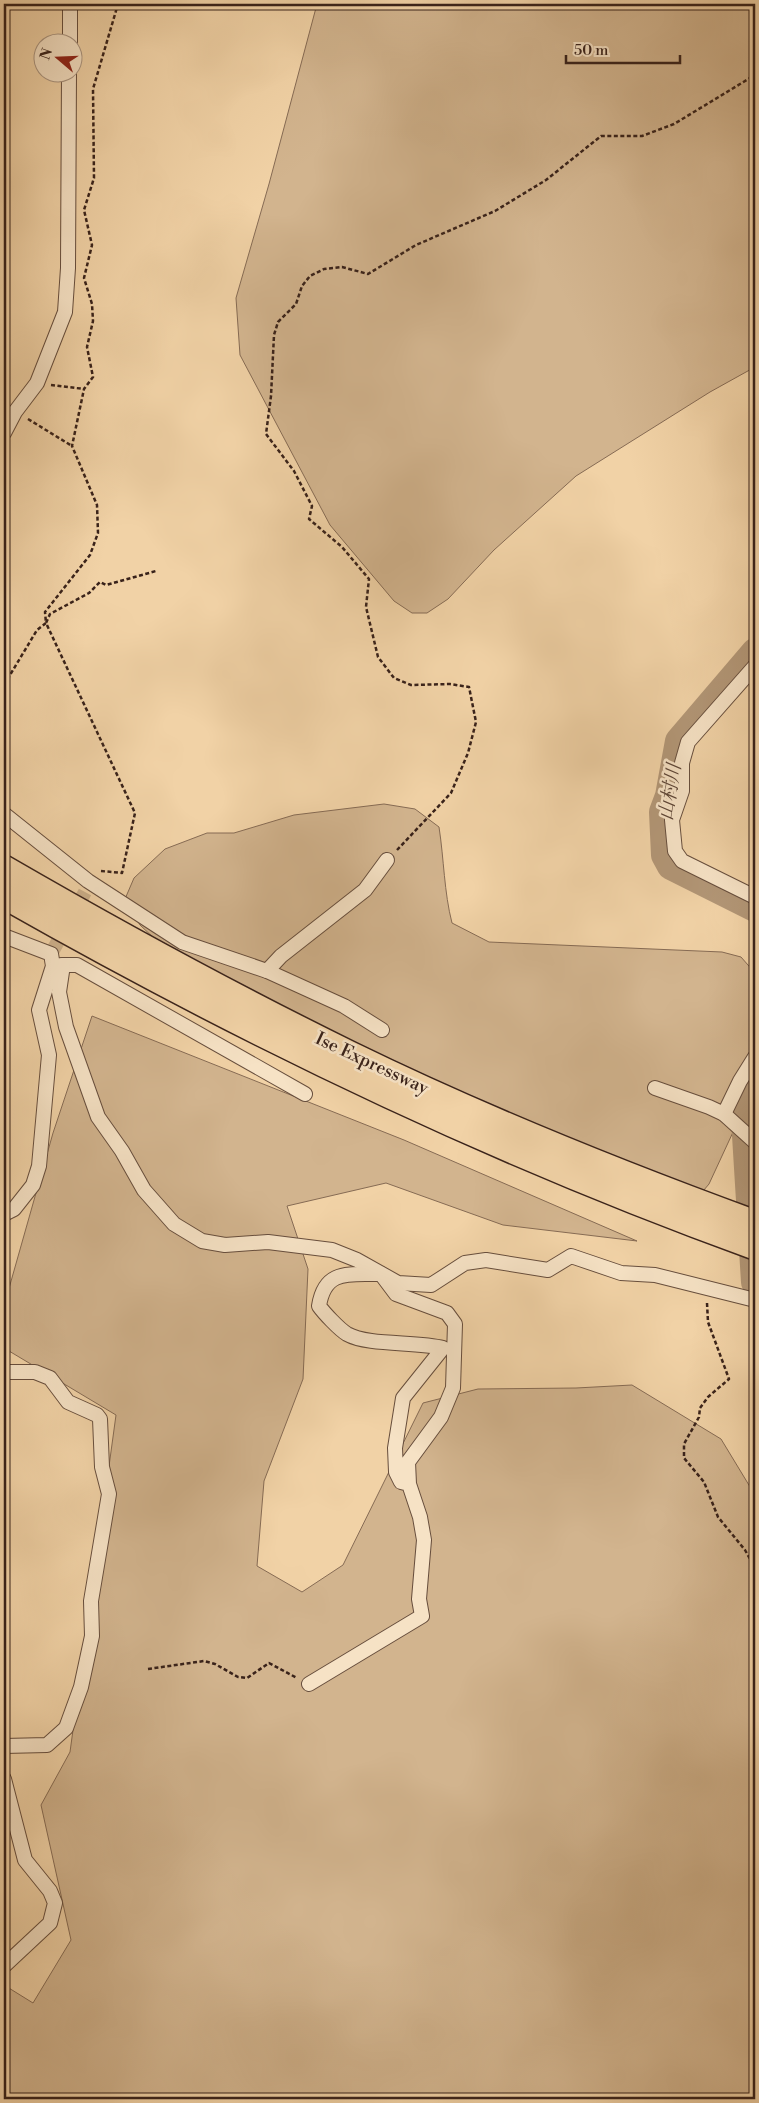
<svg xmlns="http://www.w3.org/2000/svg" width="759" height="2103" viewBox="0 0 759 2103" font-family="'Libre Bodoni','Noto Serif JP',serif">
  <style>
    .green { fill: #d2b48e; stroke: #866b54 }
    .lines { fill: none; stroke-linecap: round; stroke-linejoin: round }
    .river { stroke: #b29676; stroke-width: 28 }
    .minor-tunnel { stroke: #ccaf8a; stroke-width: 14; stroke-dasharray: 14 7; stroke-linecap: butt }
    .minor-casing { stroke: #674e3d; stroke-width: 16 }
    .motorway-casing { stroke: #39221a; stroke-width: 28 }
    .path { stroke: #39221a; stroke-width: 2.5; stroke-dasharray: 4 2.5; stroke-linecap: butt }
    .minor { stroke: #f6e2c5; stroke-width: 14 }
    .motorway { stroke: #f1d2a6; stroke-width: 25 }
    .labels { text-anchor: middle; stroke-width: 5; stroke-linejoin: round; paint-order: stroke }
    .street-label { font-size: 18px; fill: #39221a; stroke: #f6e2c5 }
    .water-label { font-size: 19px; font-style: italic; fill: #5d4536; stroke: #f6e2c5 }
  </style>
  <rect width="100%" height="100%" fill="#f1d2a6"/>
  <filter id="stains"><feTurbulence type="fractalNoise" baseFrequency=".004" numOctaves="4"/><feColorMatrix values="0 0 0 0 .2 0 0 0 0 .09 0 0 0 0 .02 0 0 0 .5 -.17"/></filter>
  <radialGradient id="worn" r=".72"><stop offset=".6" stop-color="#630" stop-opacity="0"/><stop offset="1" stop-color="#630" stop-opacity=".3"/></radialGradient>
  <g class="green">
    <path d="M317 4H755V367L710 392 576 476 494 550 448 599 427 613H412L394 601 330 525 240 355 236 298 269 184Z"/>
    <path d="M384 804 415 809 439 827C444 859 444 892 452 923L489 942 722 952 741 957 755 973 754 1069 734 1130 709 1184 682 1216 173 956 140 925 125 899 134 878 165 849 207 833H234L294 815Z"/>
    <path d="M92 1016 404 1140 637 1241 503 1225 386 1183 287 1206 308 1269 303 1379 264 1481 257 1566 302 1592 343 1565 423 1403 478 1389 576 1388 632 1385 721 1439 755 1495V2099H4V1985L33 2003 71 1940 41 1805 70 1752 116 1415 4 1348V1306L53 1133Z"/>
  </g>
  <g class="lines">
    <g class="river">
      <path d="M755 652 679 741 669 796 663 812 665 855 671 866 755 908"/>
      <path d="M755 1077 746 1106 745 1119 755 1282"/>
    </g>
    <path class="minor-tunnel" d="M51 954 85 892"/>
    <g class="minor-casing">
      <g id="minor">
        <path d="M70 42V4"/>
        <path d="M4 433 15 412 37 383 65 312 68 268 69 72"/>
        <path d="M755 666 688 742 682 763V791L672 820 675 851 682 861 755 897"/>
        <path d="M4 814 88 881 182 942 267 971 344 1006 382 1030"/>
        <path d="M4 936 51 954 53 966 39 1010 49 1055 39 1166 33 1185 14 1209 4 1214"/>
        <path d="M63 965H77L305 1094"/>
        <path d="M53 966 63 965 59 992 66 1027 98 1117 122 1151 144 1190 174 1224 202 1241 225 1245 268 1242 332 1250 357 1260 398 1283 431 1285 465 1263 486 1260 548 1270 571 1256 621 1273 655 1275 755 1300"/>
        <path d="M267 971 281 956 365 890 387 860"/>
        <path d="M655 1088 709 1107 724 1114 755 1142"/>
        <path d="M724 1114 740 1081 755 1057"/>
        <path d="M4 1372H35L50 1378 68 1402 97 1415 100 1419 102 1467 109 1494 91 1601 92 1636 81 1687 66 1728 47 1745 4 1746"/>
        <path d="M309 1684 422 1616 419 1599 424 1540 420 1517 409 1484 408 1462 441 1417 453 1388 455 1324 447 1313 396 1294 381 1274C350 1275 325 1268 319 1306 324 1313 339 1329 347 1334 368 1346 417 1341 443 1348L403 1398 395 1448 396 1472 401 1482 409 1484"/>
        <path d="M4 1779 25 1860 50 1891 55 1903 50 1923 4 1966"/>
      </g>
    </g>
    <g class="motorway-casing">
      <g id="motorway">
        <path d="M4 868C118 934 232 996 350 1054 481 1118 618 1173 755 1223"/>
        <path d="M4 896C247 1034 492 1152 755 1247"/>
      </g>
    </g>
    <g class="path">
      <path d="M51 385 84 389"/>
      <path d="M28 419 72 446"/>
      <path d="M4 685 37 630 46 623 45 612 90 555 98 533 97 505 72 446 84 389 93 377 87 347 93 321 92 304 84 278 92 245 84 210 94 178 93 89 118 4"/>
      <path d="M397 850 451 793 468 753 476 722 469 687 450 684 411 685 394 678 378 657 366 607 369 579 342 547 309 519 312 506 294 471 266 434 271 396 274 335 278 322 296 304 302 286 310 276 324 269 342 267 368 274 416 245 495 211 546 180 601 136H642L674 124 755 75"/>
      <path d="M101 871 122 873 135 813 46 623 50 614 89 593 100 582 106 585 156 571"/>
      <path d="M707 1303 708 1322 729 1379 708 1397 700 1408 699 1417 684 1444V1458L704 1482 718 1517 745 1550 755 1568"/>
      <path d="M148 1669 204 1661 215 1664 238 1677 247 1678 269 1663 297 1678"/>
    </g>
    <use href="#minor" class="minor"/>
    <use href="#motorway" class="motorway"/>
  </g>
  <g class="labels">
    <g class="street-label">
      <text transform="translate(372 1063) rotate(25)" y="6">Ise Expressway</text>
    </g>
    <g class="water-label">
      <text transform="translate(669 792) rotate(-81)" y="7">山村川</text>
    </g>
  </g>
  <rect width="759" height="2103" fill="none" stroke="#f1d2a6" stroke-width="20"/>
  <rect x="5" y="5" width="749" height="2093" fill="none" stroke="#39221a" stroke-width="2.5"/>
  <rect x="10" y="10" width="739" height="2083" fill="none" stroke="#39221a"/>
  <g transform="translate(58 58) rotate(289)"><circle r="24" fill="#f6e2c5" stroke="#aa9581"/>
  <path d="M0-4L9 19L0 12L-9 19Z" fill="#8f2418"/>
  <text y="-8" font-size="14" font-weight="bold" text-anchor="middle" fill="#39221a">N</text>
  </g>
  <path d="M566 55v8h114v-8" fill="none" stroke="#39221a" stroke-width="2.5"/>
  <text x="574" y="55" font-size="15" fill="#39221a" stroke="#f6e2c5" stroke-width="4" paint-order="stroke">50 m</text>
  <rect width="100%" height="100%" filter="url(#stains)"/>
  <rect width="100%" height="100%" fill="url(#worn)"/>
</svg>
